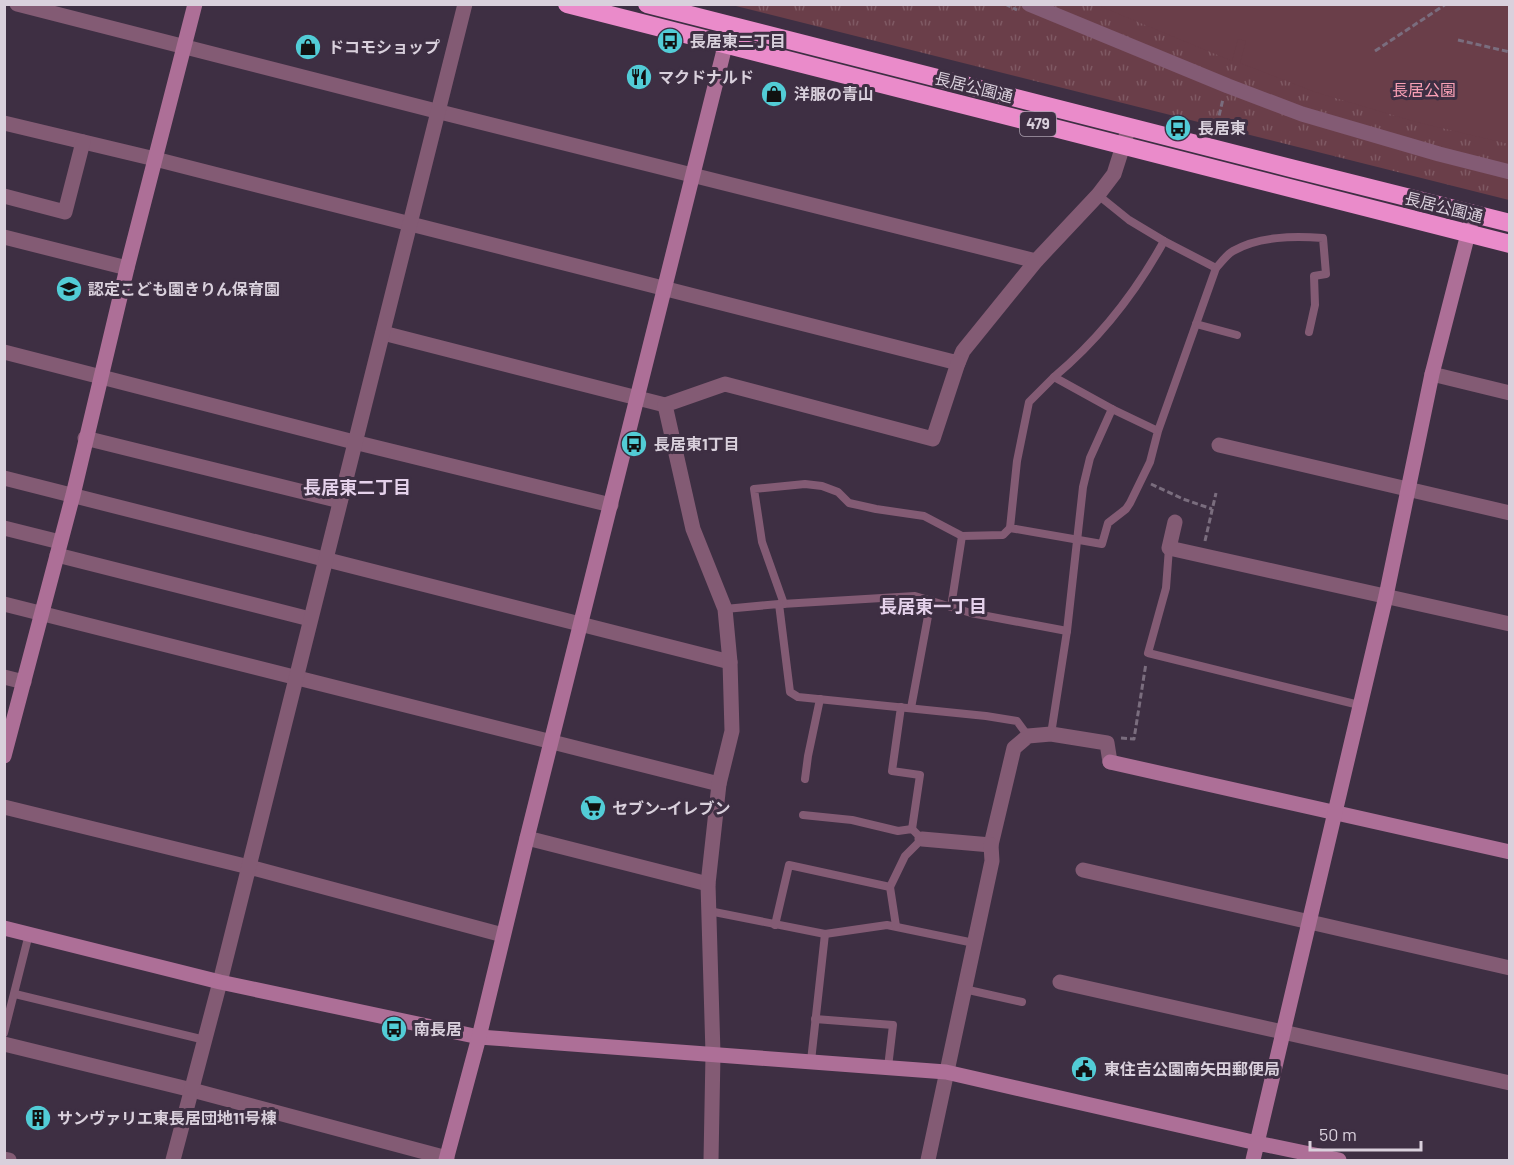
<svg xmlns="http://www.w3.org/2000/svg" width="1514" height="1165" viewBox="0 0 1514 1165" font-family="Barlow,'Noto Sans JP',sans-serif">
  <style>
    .park { fill: url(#park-tufts) }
    .garden { fill: #6a3e49 }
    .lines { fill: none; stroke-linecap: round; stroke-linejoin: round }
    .path { stroke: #7a6d7e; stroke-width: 3; stroke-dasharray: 6 3; stroke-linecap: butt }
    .lane { stroke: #835b74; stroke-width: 8 }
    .street { stroke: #835b74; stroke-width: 15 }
    .secondary { stroke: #ad6f97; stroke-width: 15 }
    .highway { stroke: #ea8bca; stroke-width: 18 }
    .labels { text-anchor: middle; stroke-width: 6; stroke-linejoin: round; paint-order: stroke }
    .shield { fill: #3e2f43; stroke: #aaa0ae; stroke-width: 1.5 }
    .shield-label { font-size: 15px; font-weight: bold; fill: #d9d0dc }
    .poi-label { font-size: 16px; font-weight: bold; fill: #d9d0dc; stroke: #3e2f43; text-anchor: start }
    .street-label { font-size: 16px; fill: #d9d0dc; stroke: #3e2f43 }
    .park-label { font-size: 16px; fill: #faa0b6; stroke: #3e2f43 }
    .neighbourhood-label { font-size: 18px; font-weight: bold; fill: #e5d2eb; stroke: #3e2f43 }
  </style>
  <defs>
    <pattern id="park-tufts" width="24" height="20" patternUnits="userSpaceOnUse" patternTransform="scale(1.5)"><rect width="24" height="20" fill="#6a3e49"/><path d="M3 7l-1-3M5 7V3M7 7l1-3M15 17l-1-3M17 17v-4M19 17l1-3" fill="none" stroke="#7f5963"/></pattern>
  </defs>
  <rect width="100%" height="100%" fill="#3e2f43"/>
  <path class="park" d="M732 5H1509V200Z"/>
  <path class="garden" d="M1097 5H1509V144L1416 122 1315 92 1240 63 1246 41 1238 39 1232 61Z"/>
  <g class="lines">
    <g class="path">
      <path d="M1005 4 1017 10"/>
      <path d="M1458 40 1510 52"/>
      <path d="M1375 51 1446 4"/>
      <path d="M1215 133 1223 99"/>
      <path d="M1151 484 1183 499 1212 509"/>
      <path d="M1205 541 1216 493"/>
      <path d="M1121 738 1134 739 1146 663"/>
    </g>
    <g class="lane">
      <path d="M1098 195 1129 220 1164 241 1216 268 1158 431 1112 409 1054 377 1029 402 1017 461 1010 528 1102 544 1108 523 1126 509 1130 503 1150 462 1158 431"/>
      <path d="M1216 268C1221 263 1226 255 1233 251 1259 236 1294 236 1323 238L1326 274 1314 276 1315 305 1309 332"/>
      <path d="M1196 324 1237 335"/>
      <path d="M1054 377C1098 340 1136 292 1164 241"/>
      <path d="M1169 548 1166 588 1148 653 1359 705"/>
      <path d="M782 604 915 596 971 613 1067 631"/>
      <path d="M784 604 762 542 754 489 805 484 822 486 838 492 849 503 876 509 924 516 962 536 1003 535 1010 528"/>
      <path d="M951 607 962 536"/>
      <path d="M725 609 779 604 790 692 798 697 986 716 1017 721 1028 736"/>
      <path d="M901 707 892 771 920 775 912 829"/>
      <path d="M911 708 931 600"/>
      <path d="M1051 734 1067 631 1083 487 1090 458 1112 409"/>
      <path d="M805 779 808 756 820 699"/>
      <path d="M803 815 852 820 898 831 912 829 922 839 905 856 890 887"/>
      <path d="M709 911 825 934 887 925 974 943"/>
      <path d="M775 925 789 865 890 887 896 926"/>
      <path d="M964 989 1022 1002"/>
      <path d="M15 994 205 1040"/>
      <path d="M815 1019 893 1025 888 1067"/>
      <path d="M4 1033 29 934"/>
      <path d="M811 1061 825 934"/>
    </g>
    <g class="street">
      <path d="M17 4 440 112 1036 261"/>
      <path d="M1029 4 1228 86 1302 114 1439 154 1510 172"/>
      <path d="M4 123 155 159 958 363 963 351 1036 261 1098 195 1114 174 1129 127"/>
      <path d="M4 196 65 212 83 142"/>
      <path d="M4 237 127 268"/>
      <path d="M383 333 665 405"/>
      <path d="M4 352 354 442 611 505"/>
      <path d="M1432 374 1510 393"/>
      <path d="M85 438 340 501"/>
      <path d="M1219 445 1510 513"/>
      <path d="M4 478 730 662"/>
      <path d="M1175 522 1169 548 1510 624"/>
      <path d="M4 528 60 542"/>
      <path d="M57 555 310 619"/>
      <path d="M4 604 719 784"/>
      <path d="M4 677 24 682"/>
      <path d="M4 807 249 867 503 935"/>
      <path d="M527 838 708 884"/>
      <path d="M922 839 991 845 1014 748 1028 736 1051 734 1107 743 1110 762"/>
      <path d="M1083 870 1510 968"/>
      <path d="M1060 982 1510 1083"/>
      <path d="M4 1044 192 1090 447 1158"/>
      <path d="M4 1159 9 1160"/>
      <path d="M173 1160 220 982 465 4"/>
      <path d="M711 1160 713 1054 708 884 719 784 732 731 730 662 725 609 693 529 665 405 725 384 933 439 958 363"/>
      <path d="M928 1160 992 861 991 845"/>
    </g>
    <g class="secondary">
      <path d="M4 756 73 495 127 268 195 4"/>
      <path d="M1110 762 1510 852"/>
      <path d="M4 928 220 982 479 1037 946 1072 1257 1143 1386 596 1432 374 1471 222"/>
      <path d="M446 1160 479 1037 527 838 730 26"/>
      <path d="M1253 1160 1257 1143 1339 1160"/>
    </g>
    <g class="highway">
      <path d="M567 4 1510 244"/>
      <path d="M647 4C934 78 1222 151 1510 223"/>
    </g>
  </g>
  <defs>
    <g id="bus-disc" transform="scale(1.35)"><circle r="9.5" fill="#52ccd6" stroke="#3e2f43"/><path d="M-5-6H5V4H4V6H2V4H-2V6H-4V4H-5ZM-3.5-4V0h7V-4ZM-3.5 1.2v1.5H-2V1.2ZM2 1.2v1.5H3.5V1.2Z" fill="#111"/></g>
    <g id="shop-disc" transform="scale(1.35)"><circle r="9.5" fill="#52ccd6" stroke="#3e2f43"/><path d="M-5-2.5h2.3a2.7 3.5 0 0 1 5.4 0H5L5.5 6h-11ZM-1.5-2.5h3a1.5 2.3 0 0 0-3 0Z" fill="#111"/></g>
    <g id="restaurant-disc" transform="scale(1.35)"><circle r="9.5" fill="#52ccd6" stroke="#3e2f43"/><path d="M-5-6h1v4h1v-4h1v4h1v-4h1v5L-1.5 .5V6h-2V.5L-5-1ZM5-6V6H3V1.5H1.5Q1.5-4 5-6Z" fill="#111"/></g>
    <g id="school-disc" transform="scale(1.35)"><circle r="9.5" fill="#52ccd6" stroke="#3e2f43"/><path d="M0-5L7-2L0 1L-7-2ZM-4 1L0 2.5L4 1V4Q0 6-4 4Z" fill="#111"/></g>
    <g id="supermarket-disc" transform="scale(1.35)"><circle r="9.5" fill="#52ccd6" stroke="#3e2f43"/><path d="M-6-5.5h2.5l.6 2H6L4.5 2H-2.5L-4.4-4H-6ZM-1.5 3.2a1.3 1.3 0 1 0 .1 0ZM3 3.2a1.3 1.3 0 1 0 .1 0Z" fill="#111"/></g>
    <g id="civic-disc" transform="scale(1.35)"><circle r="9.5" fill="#52ccd6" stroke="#3e2f43"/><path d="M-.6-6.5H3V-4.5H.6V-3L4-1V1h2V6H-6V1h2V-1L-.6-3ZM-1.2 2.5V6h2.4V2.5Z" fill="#111"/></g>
    <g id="building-disc" transform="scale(1.35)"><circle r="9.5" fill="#52ccd6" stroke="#3e2f43"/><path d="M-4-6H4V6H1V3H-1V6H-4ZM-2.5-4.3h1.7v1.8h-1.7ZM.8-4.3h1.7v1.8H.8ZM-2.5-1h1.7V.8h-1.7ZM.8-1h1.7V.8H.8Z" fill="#111"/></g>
  </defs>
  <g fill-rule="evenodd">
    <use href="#bus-disc" x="670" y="41"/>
    <use href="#shop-disc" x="308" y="47"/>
    <use href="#restaurant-disc" x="639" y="77"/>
    <use href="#shop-disc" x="774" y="94"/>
    <use href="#bus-disc" x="1178" y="128"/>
    <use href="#school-disc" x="69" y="289"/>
    <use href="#bus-disc" x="634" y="444"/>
    <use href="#supermarket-disc" x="593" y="808"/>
    <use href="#bus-disc" x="394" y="1029"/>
    <use href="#civic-disc" x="1084" y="1069"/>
    <use href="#building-disc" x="38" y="1118"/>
  </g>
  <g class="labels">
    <rect class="shield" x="1020" y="112" width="36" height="24" rx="4.5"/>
    <g class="shield-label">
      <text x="1038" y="129">479</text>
    </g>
    <g class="poi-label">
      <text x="690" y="47">長居東二丁目</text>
      <text x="328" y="53">ドコモショップ</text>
      <text x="658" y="83">マクドナルド</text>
      <text x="794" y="100">洋服の青山</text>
      <text x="1198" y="134">長居東</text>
      <text x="88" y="295">認定こども園きりん保育園</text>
      <text x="654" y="450">長居東1丁目</text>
      <text x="612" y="814">セブン-イレブン</text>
      <text x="414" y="1035">南長居</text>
      <text x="1104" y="1075">東住吉公園南矢田郵便局</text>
      <text x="57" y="1124">サンヴァリエ東長居団地11号棟</text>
    </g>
    <g class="street-label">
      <text transform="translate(974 87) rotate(14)" y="6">長居公園通</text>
      <text transform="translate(1444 207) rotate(14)" y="6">長居公園通</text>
    </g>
    <g class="park-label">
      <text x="1424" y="96">長居公園</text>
    </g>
    <g class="neighbourhood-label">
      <text x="357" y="494">長居東二丁目</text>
      <text x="933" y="613">長居東一丁目</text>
    </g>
  </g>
  <rect width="1514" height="1165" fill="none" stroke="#d9d0dc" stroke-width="12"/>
  <path d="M1310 1141v9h111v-9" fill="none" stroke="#d9d0dc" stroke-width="3"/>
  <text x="1319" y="1141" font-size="18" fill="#d9d0dc" stroke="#3e2f43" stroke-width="4.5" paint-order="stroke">50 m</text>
</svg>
